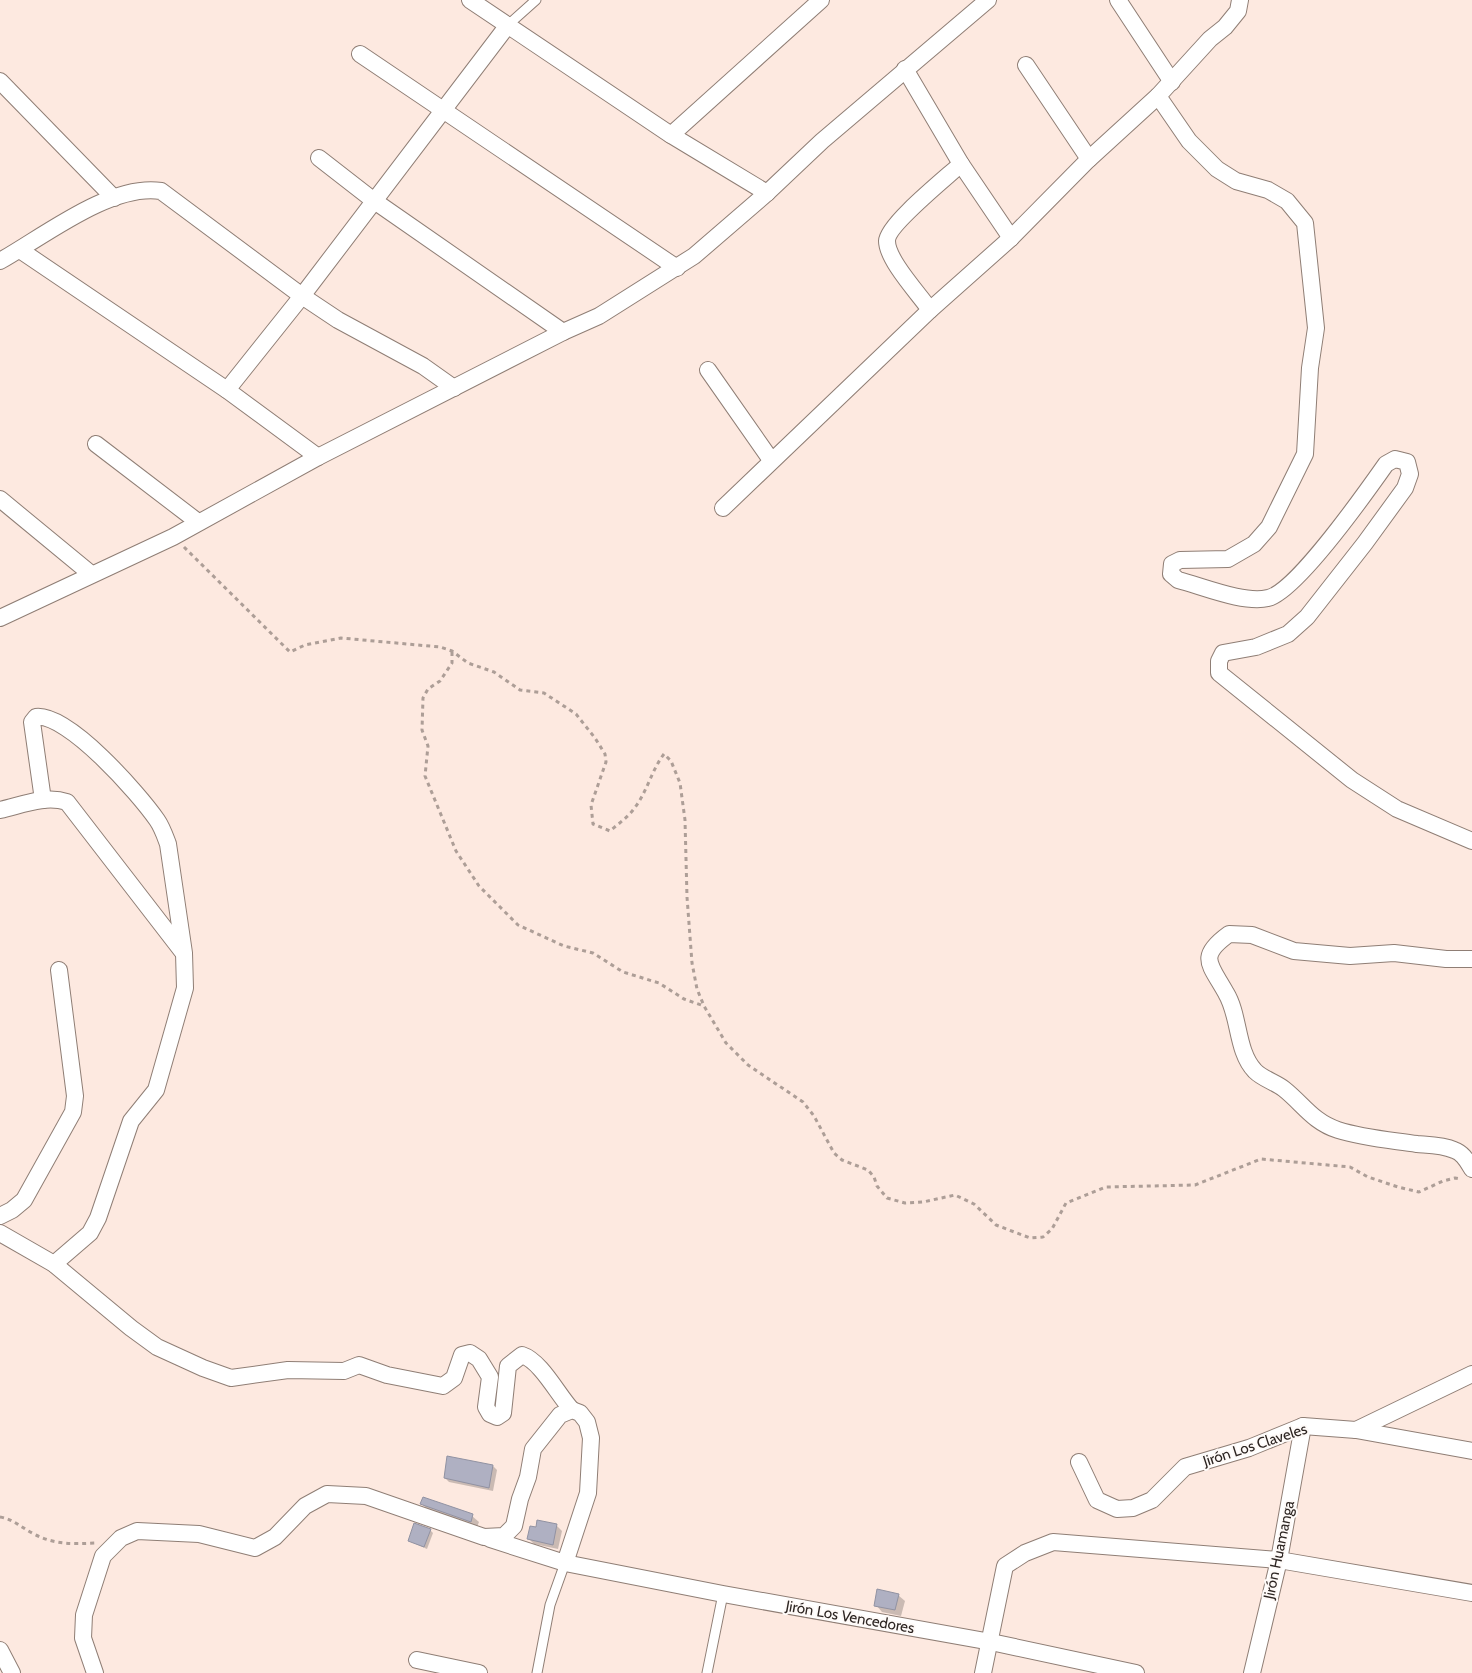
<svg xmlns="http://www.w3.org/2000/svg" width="1472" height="1673" viewBox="0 0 1472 1673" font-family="Cabin,sans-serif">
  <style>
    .shadow { fill: #0003 }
    .building { fill: #afb0c2; stroke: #9192a2 }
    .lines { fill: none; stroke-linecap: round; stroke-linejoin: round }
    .lane-casing { stroke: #8f7e75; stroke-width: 11 }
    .street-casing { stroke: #8f7e75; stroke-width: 18 }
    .path { stroke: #ad9e97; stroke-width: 3; stroke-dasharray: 4 4; stroke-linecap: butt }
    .lane { stroke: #fff; stroke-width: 9 }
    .street { stroke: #fff; stroke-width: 16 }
    .labels { text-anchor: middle; stroke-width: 4; stroke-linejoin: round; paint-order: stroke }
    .street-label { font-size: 15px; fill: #2d2522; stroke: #fefaf8 }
  </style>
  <rect width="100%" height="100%" fill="#fde9e0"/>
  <g class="shadow">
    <path d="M493 1466 497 1470 493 1491 449 1482 445 1478Z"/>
    <path d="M422 1504 472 1516 479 1522 477 1527 428 1510Z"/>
    <path d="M557 1526 562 1531 558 1549 534 1544 529 1539 537 1529Z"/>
    <path d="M430 1530 433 1533 427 1549 409 1541Z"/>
    <path d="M898 1595 905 1601 901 1616 882 1612 876 1605Z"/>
  </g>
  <g class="building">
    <path d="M447 1456 493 1465 489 1488 444 1478Z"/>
    <path d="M423 1497 473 1514 471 1522 420 1504Z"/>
    <path d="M537 1520 557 1524 553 1545 527 1539 530 1526 536 1527Z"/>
    <path d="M414 1523 431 1529 424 1547 408 1541Z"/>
    <path d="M877 1589 899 1594 895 1610 874 1606Z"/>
  </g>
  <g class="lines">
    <g class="lane-casing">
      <g id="lane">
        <path d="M508 25 536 0"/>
        <path d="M537 1673 550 1605 565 1563"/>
        <path d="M707 1673 723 1594"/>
      </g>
    </g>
    <g class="street-casing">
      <g id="street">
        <path d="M470 0 671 135 767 193"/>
        <path d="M1118 0 1172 82"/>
        <path d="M1240 0 1238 11 1225 27 1210 39 1158 96 1189 141 1217 169 1236 181 1268 190 1287 201 1305 223 1316 328 1310 368 1305 454 1269 527 1254 544 1228 559 1180 560 1172 564 1171 574 1178 580C1202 586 1244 604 1268 598 1296 592 1367 491 1386 464L1395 459 1407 462 1410 474 1405 488 1365 543 1307 617 1288 634 1256 647 1223 653 1219 661V673L1352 780 1397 809 1472 841"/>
        <path d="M360 54 677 268"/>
        <path d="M1026 65 1089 159"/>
        <path d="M905 69 961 164 1011 238"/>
        <path d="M0 81 114 198"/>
        <path d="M671 135 821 0"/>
        <path d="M319 158 373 200 563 332"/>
        <path d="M20 250 227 390 318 457"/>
        <path d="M0 261C43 237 111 183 161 191L302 296 338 320 423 366 454 388"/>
        <path d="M930 310C919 294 887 260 887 241 887 225 947 177 961 164"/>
        <path d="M708 370 771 460"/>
        <path d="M227 390 302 296 508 25"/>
        <path d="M96 444 198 522"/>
        <path d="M0 499 91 574"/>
        <path d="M723 508 930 310 1011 238 1089 159 1158 96"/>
        <path d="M0 618 173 537 318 457 563 332 599 316 694 256 767 193 822 141 988 0"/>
        <path d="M43 800 32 722 36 717C68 713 139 794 157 820 162 827 165 836 168 844L184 953 185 988 156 1090 131 1121 98 1218 90 1233 54 1264"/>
        <path d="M0 810C22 805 45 795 67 802L182 951"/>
        <path d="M1472 959H1446L1394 953 1350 956 1294 951 1252 935 1229 934C1197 957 1210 964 1226 993 1240 1016 1236 1051 1255 1071 1263 1079 1275 1082 1284 1089 1303 1104 1313 1122 1338 1130 1363 1138 1390 1140 1417 1144 1429 1145 1443 1145 1454 1150 1463 1153 1467 1161 1472 1169"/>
        <path d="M0 1216 12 1210 24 1200 73 1112 75 1096 59 970"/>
        <path d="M0 1233 54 1264 131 1328 157 1347 203 1368 231 1378 288 1370 344 1371 359 1365 387 1375 443 1386 454 1378 462 1355 470 1353 479 1359 490 1377 486 1407 490 1414 497 1417 503 1413 508 1366 522 1355C541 1361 558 1395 572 1410"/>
        <path d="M1356 1430 1472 1374"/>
        <path d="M1079 1462 1097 1500 1117 1509 1133 1508 1152 1500 1185 1467 1249 1448 1303 1426 1356 1430 1472 1451"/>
        <path d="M490 1539 565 1563 723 1594 991 1642 1136 1673"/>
        <path d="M0 1650 12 1673"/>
        <path d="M417 1660 479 1673"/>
        <path d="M95 1673 83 1638 84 1615 103 1556 121 1538 137 1531 199 1534 255 1548 275 1537 305 1506 327 1494 366 1496 484 1537 504 1536 514 1526 520 1499 528 1477 533 1449 560 1415 572 1410 580 1413 587 1422 591 1438 588 1493 565 1563"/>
        <path d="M983 1673 1005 1566 1025 1553 1053 1542 1279 1560 1472 1593"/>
        <path d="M1252 1673 1279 1560 1303 1426"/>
      </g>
    </g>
    <g class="path">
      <path d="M184 547 290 652 305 645 341 638 440 647 452 651 468 663 494 672 520 690 544 693 576 714 595 738 605 754 606 762 591 805 593 824 610 831C618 824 627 818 633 810 647 793 651 771 664 754L671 761 680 783 685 820 687 897 692 963 697 989 704 1006 726 1043 748 1065 803 1102 814 1116 834 1153 842 1160 868 1170 874 1177 877 1186 887 1198 905 1203 923 1202 955 1195 974 1204 996 1225 1030 1238 1043 1237 1052 1229 1066 1203 1106 1187 1195 1185 1261 1159 1350 1167 1368 1177 1398 1187 1419 1192 1443 1181 1455 1178 1460 1179"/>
      <path d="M452 652V663L440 681 428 689 423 698 422 730 428 746 425 776 456 851 479 886 518 925 564 946 593 953 623 972 659 983 684 999 704 1006"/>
      <path d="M0 1517C13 1519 22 1528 34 1534 55 1545 73 1544 95 1543"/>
    </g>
    <use href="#lane" class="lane"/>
    <use href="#street" class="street"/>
  </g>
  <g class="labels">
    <g class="street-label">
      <text transform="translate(1255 1445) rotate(-18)" y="5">Jirón Los Claveles</text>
      <text transform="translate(1279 1550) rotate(-78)" y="5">Jirón Huamanga</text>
      <text transform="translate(850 1617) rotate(10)" y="5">Jirón Los Vencedores</text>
    </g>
  </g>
</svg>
